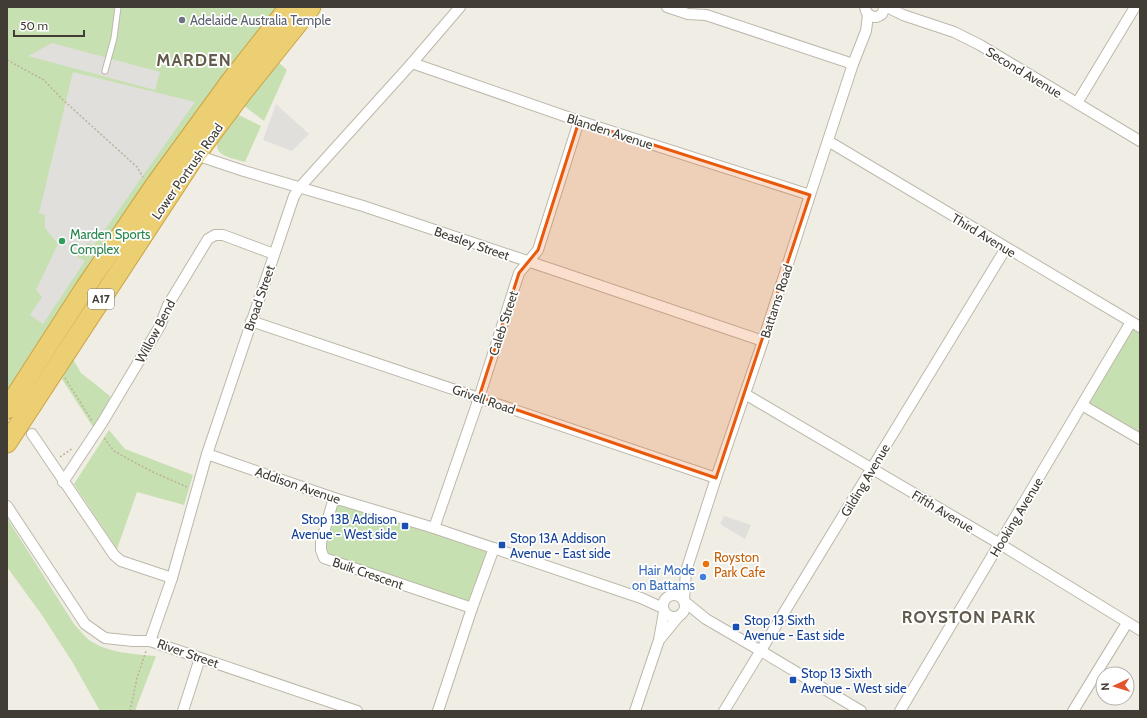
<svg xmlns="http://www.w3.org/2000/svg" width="1147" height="718" viewBox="0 0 1147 718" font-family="Cabin,sans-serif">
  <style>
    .green { fill: #c7e0b1 }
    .parking { fill: #e1dfdc }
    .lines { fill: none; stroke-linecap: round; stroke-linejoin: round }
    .lane-casing { stroke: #bdb8ab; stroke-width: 7 }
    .street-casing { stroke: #bdb8ab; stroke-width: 12 }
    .highway-casing { stroke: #caa444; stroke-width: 21 }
    .path { stroke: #bab29b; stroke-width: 1.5; stroke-dasharray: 2 2; stroke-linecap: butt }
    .lane { stroke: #fff; stroke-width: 5 }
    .street { stroke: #fff; stroke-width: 10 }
    .highway { stroke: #ecce73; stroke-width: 19 }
    .marked { fill: #e8590c; fill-opacity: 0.2; stroke: #e8590c; stroke-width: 3; stroke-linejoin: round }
    .worship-dot { fill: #6b7280; stroke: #fff; stroke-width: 1.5 }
    .leisure-dot { fill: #2e9e5b; stroke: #fff; stroke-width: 1.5 }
    .transit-dot { fill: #1a4fb4; stroke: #fff; stroke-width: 1.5 }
    .food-dot { fill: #e8710a; stroke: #fff; stroke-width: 1.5 }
    .shop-dot { fill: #3f7fe0; stroke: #fff; stroke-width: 1.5 }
    .labels { text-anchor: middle; stroke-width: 3.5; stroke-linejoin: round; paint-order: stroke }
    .shield { fill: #fff; stroke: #7a7772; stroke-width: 1 }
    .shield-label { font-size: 12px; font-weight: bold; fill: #413d35 }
    .worship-label { font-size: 13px; fill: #5b616d; stroke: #fff; text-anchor: start }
    .street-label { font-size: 13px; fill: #413d35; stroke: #fff }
    .leisure-label { font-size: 13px; fill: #27864d; stroke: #fff; text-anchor: start }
    .transit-label { font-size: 13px; fill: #164399; stroke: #fff; text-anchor: start }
    .food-label { font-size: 13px; fill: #c56008; stroke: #fff; text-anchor: start }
    .shop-label { font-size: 13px; fill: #366cbe; stroke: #fff; text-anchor: end }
    .district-label { font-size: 17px; font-weight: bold; letter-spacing: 1px; fill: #635c4d; stroke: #fff }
  </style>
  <rect width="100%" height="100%" fill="#f0ede4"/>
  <g class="green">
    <path d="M7 7H289L7 409Z"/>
    <path d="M277 61 287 70 264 121 243 105Z"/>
    <path d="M237 114 261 126 245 162C233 158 212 156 218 140Z"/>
    <path d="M1131 322 1140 327V432L1137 437 1082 405Z"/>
    <path d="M73 359 81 373 110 396 104 416 95 430 62 379Z"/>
    <path d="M109 430 125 449 193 475 184 505 137 492 117 549 74 484Z"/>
    <path d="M334 498 494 548 472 608 324 558 321 550Z"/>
    <path d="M7 518 74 624C79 629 84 636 89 640 108 653 133 654 156 656L135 711H100L73 663 42 615 7 567Z"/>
  </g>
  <g class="parking">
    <path d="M52 43 160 72 155 90 28 56Z"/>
    <path d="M73 72 195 102 94 245 87 243 77 257 85 261 43 324 30 315 42 297 36 290 58 244 45 228V215L39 213Z"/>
    <path d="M276 104 309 134 292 151 263 140Z"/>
    <path d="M724 516 751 525 745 539 720 524Z"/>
  </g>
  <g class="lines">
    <g class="lane-casing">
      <path id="lane" d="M105 71 114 38 118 7"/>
    </g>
    <g class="street-casing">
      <g id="street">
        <path d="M667 7 688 14 706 15 853 64"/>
        <path d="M865 7C866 16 875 20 882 14L885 7"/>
        <path d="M887 7 903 15 954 32 980 45 1140 141"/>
        <path d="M412 63 579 121 810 195"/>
        <path d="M1077 103 1135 7"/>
        <path d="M828 141 1140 327"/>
        <path d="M193 154 244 171 363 206 560 272 763 341"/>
        <path d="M251 321 716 478"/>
        <path d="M745 394 1000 544 1140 630"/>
        <path d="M1082 405 1140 439"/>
        <path d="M32 434 114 555 121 561 172 578"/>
        <path d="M207 454 334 498 434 528 641 598 663 608"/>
        <path d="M63 482 102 423 160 326 168 305 208 239 215 235H223L274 254"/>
        <path d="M334 498 321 542V550L324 558 472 608"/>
        <path d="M7 506 85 624 105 638 133 641H150L357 711"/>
        <path d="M434 528 477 404 519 273 538 250 579 121"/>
        <circle cx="674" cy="606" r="11"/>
        <path d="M684 600 686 571 716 478 763 341 810 195 853 64 866 31 868 15"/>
        <path d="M685 602 706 619 761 651 861 711"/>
        <path d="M660 639 678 617"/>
        <path d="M150 641 172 578 207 454 294 196 300 187 412 63 460 7"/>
        <path d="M183 711 200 658"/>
        <path d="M438 711 472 608 494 548"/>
        <path d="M635 711 659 640 664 612"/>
        <path d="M724 711 1006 248"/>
        <path d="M900 711 1131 322"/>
        <path d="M1073 711 1127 623"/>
      </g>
    </g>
    <g class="highway-casing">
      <g id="highway">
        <path d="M7 409 85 288 155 185 230 82 289 7"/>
        <path d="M7 443 195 156 242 93 311 7"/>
      </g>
    </g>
    <g class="path">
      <path d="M7 60 44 80 62 99 137 167 143 177"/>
      <path d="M65 378 92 421"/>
      <path d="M104 438 114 451 130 460 153 472 187 487"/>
      <path d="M60 457 73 448"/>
      <path d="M130 711 137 678 146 651"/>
    </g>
    <use href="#lane" class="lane"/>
    <use href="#street" class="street"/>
    <use href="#highway" class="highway"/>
  </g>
  <path class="marked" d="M579 121 810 195 716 478 479 397 519 273 538 250Z"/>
  <circle class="worship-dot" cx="182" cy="20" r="4"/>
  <circle class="leisure-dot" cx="62" cy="241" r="4"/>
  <g class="transit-dot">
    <rect x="401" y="522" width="8" height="8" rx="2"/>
    <rect x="498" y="541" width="8" height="8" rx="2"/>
    <rect x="732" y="623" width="8" height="8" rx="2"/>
    <rect x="789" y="676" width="8" height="8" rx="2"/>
  </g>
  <circle class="food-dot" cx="706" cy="564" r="4"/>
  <circle class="shop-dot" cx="703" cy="577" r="4"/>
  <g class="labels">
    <rect class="shield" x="88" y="289" width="26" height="20" rx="3"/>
    <g class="shield-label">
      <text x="101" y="303">A17</text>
    </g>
    <g class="worship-label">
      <text x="190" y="25">Adelaide Australia Temple</text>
    </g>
    <g class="street-label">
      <text transform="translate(1024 72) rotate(31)" y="5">Second Avenue</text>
      <text transform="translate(610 131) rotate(18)" y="5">Blanden Avenue</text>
      <text transform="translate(187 171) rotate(-55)" y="5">Lower Portrush Road</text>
      <text transform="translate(984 235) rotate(31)" y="5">Third Avenue</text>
      <text transform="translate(472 243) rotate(19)" y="5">Beasley Street</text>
      <text transform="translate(259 298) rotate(-71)" y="5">Broad Street</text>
      <text transform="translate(776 301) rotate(-72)" y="5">Battams Road</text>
      <text transform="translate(503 323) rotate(-72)" y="5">Caleb Street</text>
      <text transform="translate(155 331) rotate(-62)" y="5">Willow Bend</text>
      <text transform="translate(484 399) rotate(19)" y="5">Grivell Road</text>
      <text transform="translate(865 480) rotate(-59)" y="5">Gilding Avenue</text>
      <text transform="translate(298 485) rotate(19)" y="5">Addison Avenue</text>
      <text transform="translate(943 511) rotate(31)" y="5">Fifth Avenue</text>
      <text transform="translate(1016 517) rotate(-59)" y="5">Hooking Avenue</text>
      <text transform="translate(368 573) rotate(19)" y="5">Buik Crescent</text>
      <text transform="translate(188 653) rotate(19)" y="5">River Street</text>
    </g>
    <g class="leisure-label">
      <text x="70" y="239">Marden Sports<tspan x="70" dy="15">Complex</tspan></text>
    </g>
    <g class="transit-label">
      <text x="397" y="524" text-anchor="end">Stop 13B Addison<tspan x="397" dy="15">Avenue - West side</tspan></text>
      <text x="510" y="543">Stop 13A Addison<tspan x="510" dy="15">Avenue - East side</tspan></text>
      <text x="744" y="625">Stop 13 Sixth<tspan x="744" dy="15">Avenue - East side</tspan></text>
      <text x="801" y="678">Stop 13 Sixth<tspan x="801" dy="15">Avenue - West side</tspan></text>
    </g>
    <g class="food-label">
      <text x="714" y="562">Royston<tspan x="714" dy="15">Park Cafe</tspan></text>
    </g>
    <g class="shop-label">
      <text x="695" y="575">Hair Mode<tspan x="695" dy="15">on Battams</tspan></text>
    </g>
    <g class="district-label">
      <text x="194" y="66">MARDEN</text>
      <text x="969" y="623">ROYSTON PARK</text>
    </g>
  </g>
  <rect width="1147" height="718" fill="none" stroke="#413d35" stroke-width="16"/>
  <g transform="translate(1115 686) rotate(266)"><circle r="19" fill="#ffffff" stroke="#b3b1ae"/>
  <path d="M0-3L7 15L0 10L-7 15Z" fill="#e0552b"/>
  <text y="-6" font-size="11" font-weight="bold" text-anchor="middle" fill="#413d35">N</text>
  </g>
  <path d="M14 30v6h70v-6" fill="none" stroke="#413d35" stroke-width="2"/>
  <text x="20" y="30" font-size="12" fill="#413d35" stroke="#ffffff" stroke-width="3" paint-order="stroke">50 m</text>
</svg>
